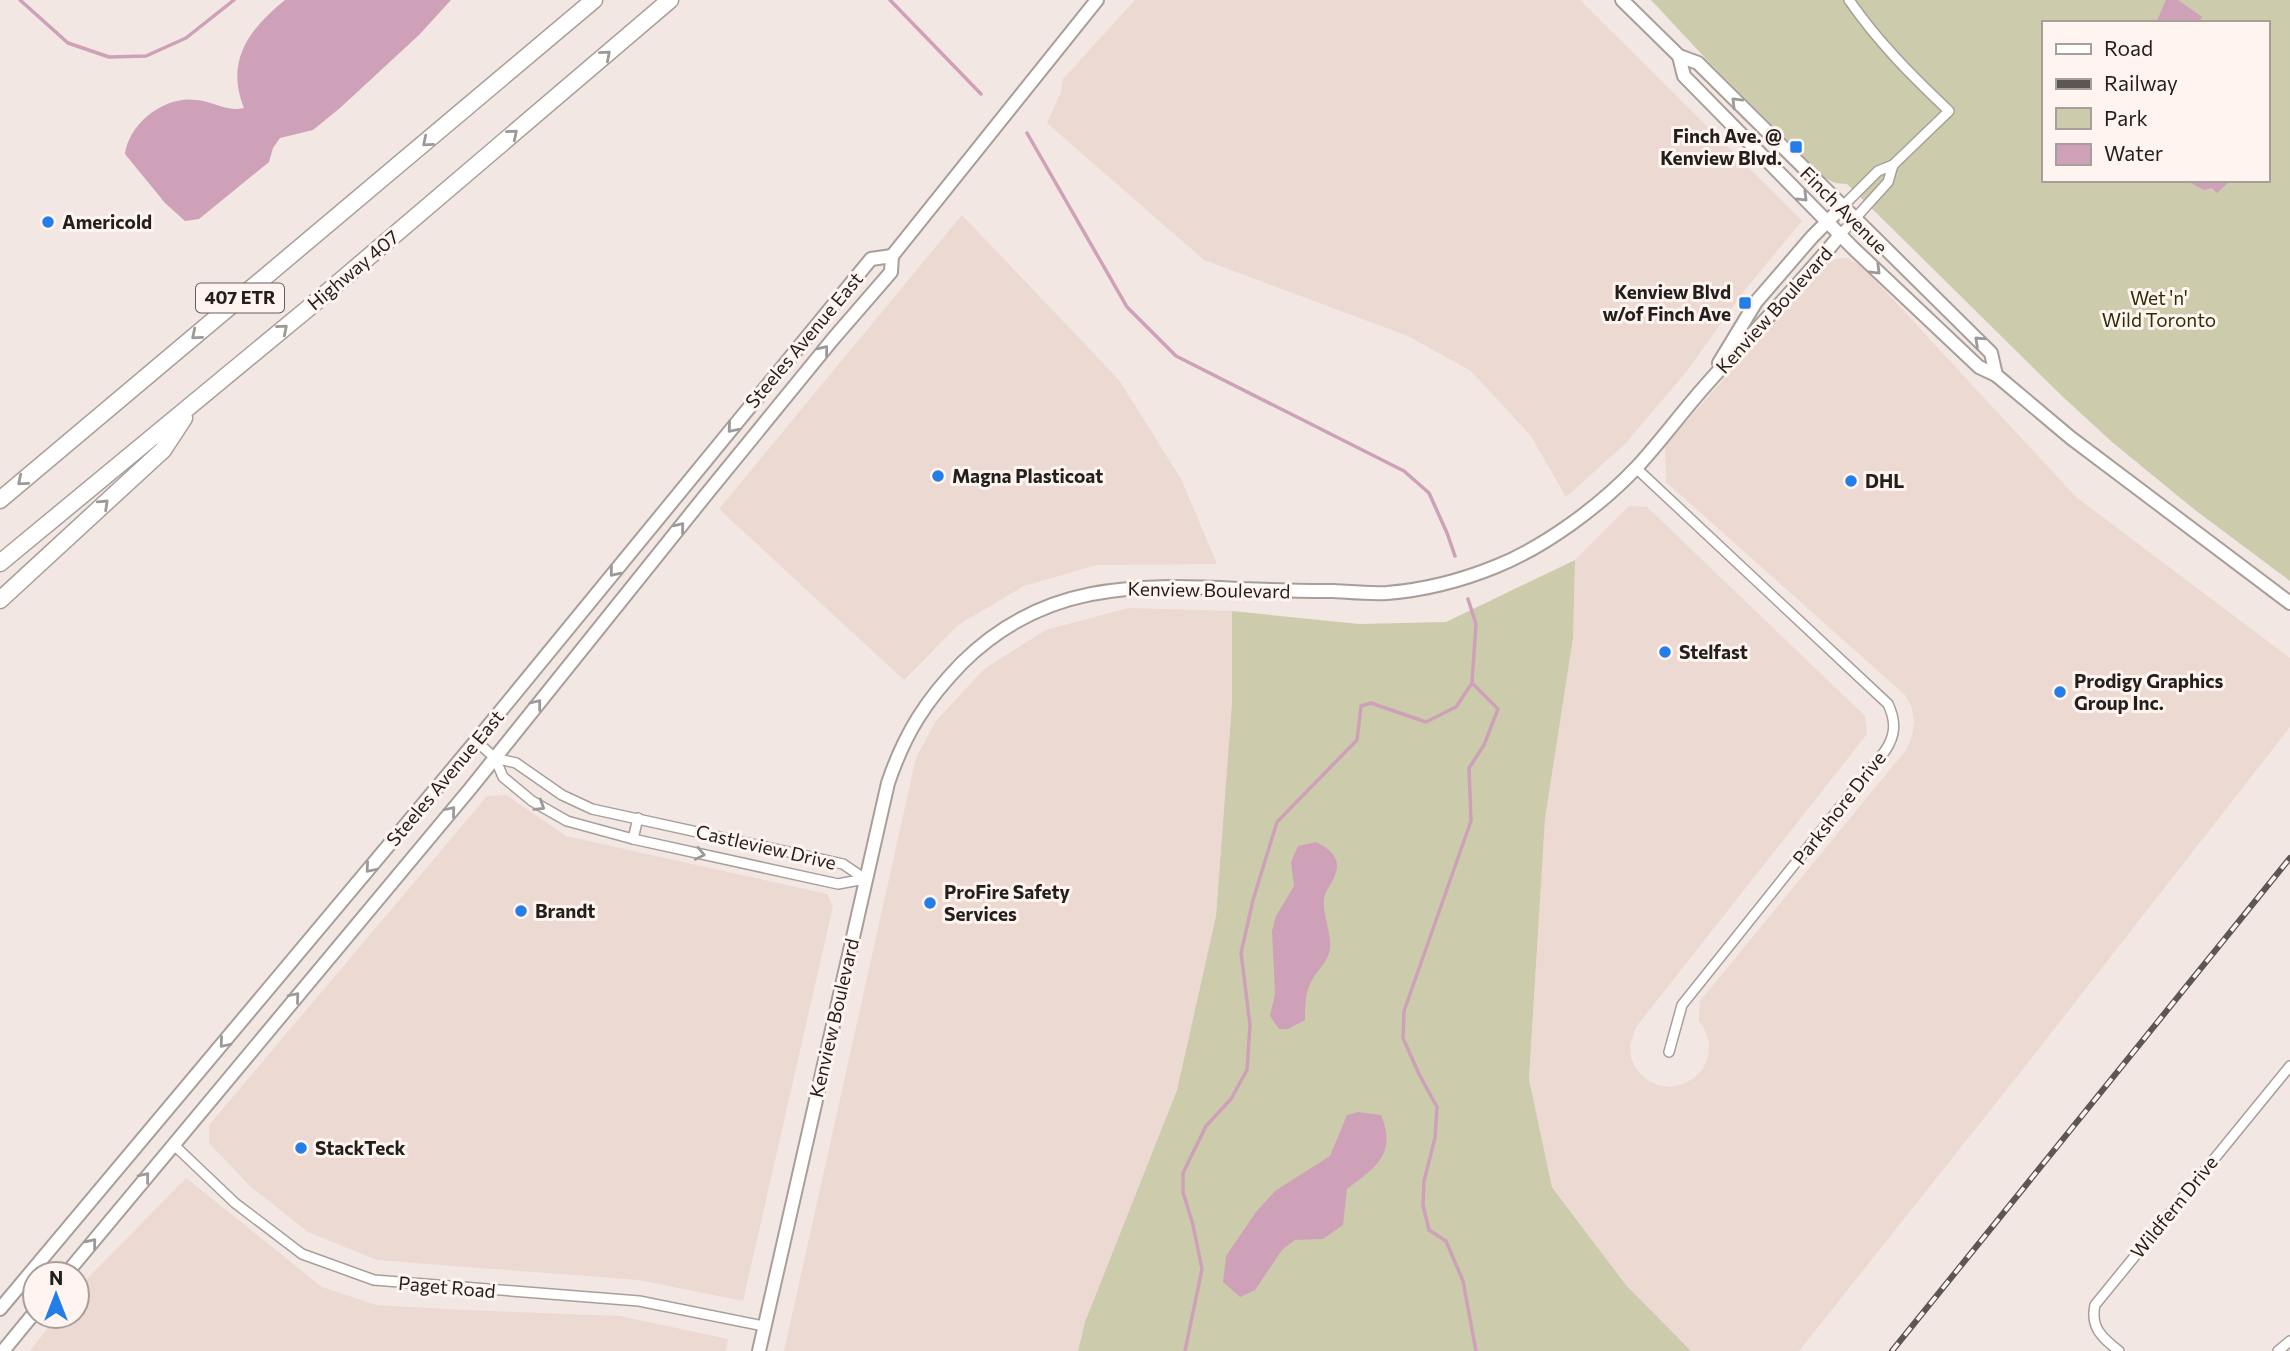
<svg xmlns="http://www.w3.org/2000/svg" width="2290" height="1351" viewBox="0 0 2290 1351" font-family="Commissioner,sans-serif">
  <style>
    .built { fill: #ecd9d1 }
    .green { fill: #ccccac; fill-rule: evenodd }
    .water { fill: #cea1b8 }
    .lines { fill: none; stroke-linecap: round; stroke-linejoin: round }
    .stream { stroke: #cea1b8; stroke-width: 3.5 }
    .street-casing { stroke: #a99f9a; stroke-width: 12 }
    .secondary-casing { stroke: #a99f9a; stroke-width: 16 }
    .highway-casing { stroke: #a99f9a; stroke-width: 19 }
    .street { stroke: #fff; stroke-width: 9 }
    .secondary { stroke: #fff; stroke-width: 12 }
    .highway { stroke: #fff; stroke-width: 16 }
    .rail-casing { stroke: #5c5654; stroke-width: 6 }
    .rail { stroke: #fff4ef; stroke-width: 3.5; stroke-dasharray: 10; stroke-linecap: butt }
    .oneway { stroke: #9c9a99 }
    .poi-dot { fill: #237ee8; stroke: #fff4ef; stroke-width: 2.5 }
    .labels { text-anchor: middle; stroke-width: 6; stroke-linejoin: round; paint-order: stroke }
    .shield { fill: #fff4ef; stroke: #645f5c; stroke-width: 2 }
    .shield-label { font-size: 18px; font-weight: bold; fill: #221f1d }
    .poi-label { font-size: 19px; font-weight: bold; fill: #221f1d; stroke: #fff4ef; text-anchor: start }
    .street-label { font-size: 19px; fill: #221f1d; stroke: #fff4ef }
    .park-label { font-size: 19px; fill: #2f2d07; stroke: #fff4ef }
  </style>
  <rect width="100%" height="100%" fill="#f2e7e2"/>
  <g class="built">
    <path d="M1135 0H1580L1802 221 1744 291 1687 371 1625 444 1566 497 1531 436 1471 371 1408 336 1204 260 1047 123 1061 92 1063 79Z"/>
    <path d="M962 215 1119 380 1181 479 1217 564 1097 565 1024 586 958 625 904 680 719 509Z"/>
    <path d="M1847 258 1863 267 2076 497 2290 658V727L2023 1069 1799 1351H1691L1626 1285 1552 1186 1529 1079 1545 819 1573 638 1575 560 1629 506 1647 507 1865 716 1867 734 1636 1027 1630 1045 1631 1058 1637 1070 1646 1079 1657 1085 1670 1087 1683 1084 1694 1078 1703 1069 1708 1057 1709 1044 1706 1032 1699 1021 1700 1001 1906 750 1912 737 1914 722 1912 708 1905 695 1666 482 1665 446 1823 266 1835 259Z"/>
    <path d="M1128 608 1232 611V702L1216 916 1177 1090 1085 1322 1078 1351H784L916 758 936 721 984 669 1046 630Z"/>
    <path d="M506 795 566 836 827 894 833 906 743 1301 639 1280 377 1260 308 1232 251 1187 209 1143V1125L423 872 487 796Z"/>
    <path d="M186 1178 322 1287 376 1305 465 1310 620 1316 728 1339 726 1351H30L57 1316H77V1289L80 1286Z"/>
  </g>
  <g class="green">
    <path d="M1651 0H2290V581L2195 510 2112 442 2062 396 1847 184 1835 183 1825 178 1708 61ZM2043 23H2267V180H2043Z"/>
    <path d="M1575 560 1573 638 1545 819 1529 1079 1552 1187 1626 1285 1691 1351H1078L1085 1322 1177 1090 1216 916 1232 702V611L1359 624 1446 622Z"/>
  </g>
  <g class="water">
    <path d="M285 0H451L419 35 340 108 313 130 280 138 273 148 269 162 199 219 185 221 165 203 125 154C129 123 165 95 197 100 214 102 227 112 244 108 225 61 249 29 285 0Z"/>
    <path d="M2166 0H2178L2202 17 2198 23H2156Z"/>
    <path d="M2185 180H2231L2217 193 2212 188 2204 190Z"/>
    <path d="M1316 842C1330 849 1342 858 1335 875 1333 882 1327 888 1325 895 1320 908 1332 933 1330 949 1328 963 1316 971 1311 982 1305 994 1305 1007 1305 1020L1288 1029H1279L1270 1016 1275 994 1272 931 1276 916 1294 886 1291 862 1298 846Z"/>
    <path d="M1358 1112 1381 1115C1397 1154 1376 1167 1347 1189L1343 1225 1323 1239 1295 1240 1282 1250 1255 1290 1240 1297 1223 1282 1226 1256 1256 1212 1275 1191 1330 1156 1347 1115Z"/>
  </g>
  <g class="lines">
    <g class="stream">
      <path d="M20 0 68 43 109 57 146 56 186 38 234 0"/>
      <path d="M890 0 981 94"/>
      <path d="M1027 133 1127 307 1176 356 1404 471 1429 493 1447 533 1455 556"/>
      <path d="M1472 683 1498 709 1484 745 1469 768 1471 821 1404 1011 1403 1038 1419 1074 1437 1107 1435 1138 1424 1181 1423 1205 1429 1230 1446 1241 1463 1281 1476 1351"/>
      <path d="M1185 1351 1202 1269 1193 1225 1183 1192V1173L1206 1126 1231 1099 1247 1070 1250 1025 1241 953 1253 900 1277 822 1357 740 1361 706 1371 703 1426 722 1456 707 1472 683 1476 624 1468 599"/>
    </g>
    <g class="street-casing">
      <g id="street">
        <path d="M1842 207 1878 171 1893 165 1949 111C1912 76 1878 42 1849 0"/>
        <path d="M1840 235 1888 182 1893 165"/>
        <path d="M1636 468 1888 704C1896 721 1896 735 1885 751L1682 1005 1669 1052"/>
        <path d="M476 741 495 758 516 763 562 795 592 809 843 864 865 879"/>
        <path d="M495 758 503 777 532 801 567 821 633 839 838 884 865 879"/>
        <path d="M633 839 638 818"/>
        <path d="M173 1144 235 1203 302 1254 374 1280 639 1301 764 1326"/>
        <path d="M2119 1351C2102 1338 2090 1327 2095 1305L2290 1066"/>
        <path d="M2278 1351 2290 1341"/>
      </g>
    </g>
    <g class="secondary-casing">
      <g id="secondary">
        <path d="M1622 0 1679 56 1698 63 1991 353 1996 375"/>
        <path d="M1679 56 1684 76 1853 248 1979 367 1996 375 2071 438 2290 603"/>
        <path d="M1719 363 1756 302 1812 237 1842 207"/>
        <path d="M66 1274 470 789 705 496 833 339 891 272 892 256 1097 0"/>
        <path d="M0 1309 476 741 871 259 892 256"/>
        <path d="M3 1351 35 1312"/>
        <path d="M759 1351 888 783C905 733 926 700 962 663 1042 583 1133 584 1239 589 1270 590 1302 591 1334 591 1351 592 1370 594 1387 593 1424 590 1463 580 1497 566 1546 546 1600 506 1637 467 1661 441 1682 412 1706 385 1750 335 1798 287 1840 235"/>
      </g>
    </g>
    <g class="highway-casing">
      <g id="highway">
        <path d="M0 500 594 0"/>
        <path d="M0 563 311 306 670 0"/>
        <path d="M0 600 163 450 184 418"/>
      </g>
    </g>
    <use href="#street" class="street"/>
    <use href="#secondary" class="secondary"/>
    <use href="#highway" class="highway"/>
    <g class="rail-casing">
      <path id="rail" d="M1892 1351 2290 858"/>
    </g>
    <use href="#rail" class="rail"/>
  </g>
  <defs><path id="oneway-chevron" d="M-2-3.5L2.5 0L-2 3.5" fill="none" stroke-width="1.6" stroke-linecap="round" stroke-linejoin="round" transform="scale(1.75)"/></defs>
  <g class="oneway">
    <use href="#oneway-chevron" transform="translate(606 55) rotate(-41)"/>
    <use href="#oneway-chevron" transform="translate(1736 102) rotate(-135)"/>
    <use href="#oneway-chevron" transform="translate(513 134) rotate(-40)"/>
    <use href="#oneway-chevron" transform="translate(427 142) rotate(140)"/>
    <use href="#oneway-chevron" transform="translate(1803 197) rotate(45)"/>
    <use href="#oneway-chevron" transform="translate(1876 270) rotate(44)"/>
    <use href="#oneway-chevron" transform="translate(283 329) rotate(-40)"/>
    <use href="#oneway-chevron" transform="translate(196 335) rotate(140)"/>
    <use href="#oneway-chevron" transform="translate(1979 341) rotate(-137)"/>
    <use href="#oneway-chevron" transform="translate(824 350) rotate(-51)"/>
    <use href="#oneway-chevron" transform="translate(732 428) rotate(130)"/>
    <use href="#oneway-chevron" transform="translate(22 481) rotate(140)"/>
    <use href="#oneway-chevron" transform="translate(104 504) rotate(-43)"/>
    <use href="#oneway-chevron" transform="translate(680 527) rotate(-51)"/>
    <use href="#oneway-chevron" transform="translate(614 572) rotate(129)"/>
    <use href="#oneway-chevron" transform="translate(537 704) rotate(-52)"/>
    <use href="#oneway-chevron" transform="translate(540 806) rotate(32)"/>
    <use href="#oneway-chevron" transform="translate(451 811) rotate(-50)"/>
    <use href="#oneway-chevron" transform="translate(700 854) rotate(12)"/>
    <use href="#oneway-chevron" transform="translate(370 868) rotate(130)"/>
    <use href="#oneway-chevron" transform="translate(295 997) rotate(-50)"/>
    <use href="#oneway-chevron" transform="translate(224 1043) rotate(130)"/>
    <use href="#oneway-chevron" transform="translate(145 1177) rotate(-51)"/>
    <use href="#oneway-chevron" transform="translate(92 1243) rotate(-51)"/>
  </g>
  <g class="poi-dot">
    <rect x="1789" y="140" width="14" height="14" rx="3.5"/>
    <circle cx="48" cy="222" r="7"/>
    <rect x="1738" y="296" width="14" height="14" rx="3.5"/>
    <circle cx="938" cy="476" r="7"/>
    <circle cx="1851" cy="481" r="7"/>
    <circle cx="1665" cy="652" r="7"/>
    <circle cx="2060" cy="692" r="7"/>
    <circle cx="930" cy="903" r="7"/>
    <circle cx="521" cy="911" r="7"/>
    <circle cx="301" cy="1148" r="7"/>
  </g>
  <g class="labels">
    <rect class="shield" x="196" y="283.5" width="88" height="29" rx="5"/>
    <g class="shield-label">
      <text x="240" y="304">407 ETR</text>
    </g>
    <g class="poi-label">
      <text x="1782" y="143" text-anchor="end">Finch Ave. @<tspan x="1782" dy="22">Kenview Blvd.</tspan></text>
      <text x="62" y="229">Americold</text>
      <text x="1731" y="299" text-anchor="end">Kenview Blvd<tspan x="1731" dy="22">w/of Finch Ave</tspan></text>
      <text x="952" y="483">Magna Plasticoat</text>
      <text x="1865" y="488">DHL</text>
      <text x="1679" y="659">Stelfast</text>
      <text x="2074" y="688">Prodigy Graphics<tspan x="2074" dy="22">Group Inc.</tspan></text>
      <text x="944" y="899">ProFire Safety<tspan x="944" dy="22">Services</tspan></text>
      <text x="535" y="918">Brandt</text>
      <text x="315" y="1155">StackTeck</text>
    </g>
    <g class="street-label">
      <text transform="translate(1844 210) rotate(45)" y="7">Finch Avenue</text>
      <text transform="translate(353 270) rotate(-40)" y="7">Highway 407</text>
      <text transform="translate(1774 310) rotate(-48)" y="7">Kenview Boulevard</text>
      <text transform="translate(804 340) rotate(-50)" y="7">Steeles Avenue East</text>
      <text transform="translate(1209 590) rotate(1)" y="7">Kenview Boulevard</text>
      <text transform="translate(445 778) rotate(-50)" y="7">Steeles Avenue East</text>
      <text transform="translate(1839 808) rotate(-52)" y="7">Parkshore Drive</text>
      <text transform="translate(766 847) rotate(13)" y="7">Castleview Drive</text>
      <text transform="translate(834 1018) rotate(-77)" y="7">Kenview Boulevard</text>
      <text transform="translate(2174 1207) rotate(-51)" y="7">Wildfern Drive</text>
      <text transform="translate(447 1287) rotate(5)" y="7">Paget Road</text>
    </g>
    <g class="park-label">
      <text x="2159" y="305">Wet 'n'<tspan x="2159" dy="22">Wild Toronto</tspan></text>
    </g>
  </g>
  <rect x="2042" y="21" width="228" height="161" fill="#fff4ef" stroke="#a79f9b" stroke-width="2"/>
  <rect x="2056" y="44" width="35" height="10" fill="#ffffff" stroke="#a79f9b" stroke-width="2"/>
  <text x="2104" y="56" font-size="21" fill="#221f1d">Road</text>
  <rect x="2056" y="79" width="35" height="10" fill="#5c5654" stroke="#a79f9b" stroke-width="2"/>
  <text x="2104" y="91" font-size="21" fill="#221f1d">Railway</text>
  <rect x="2056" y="108" width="35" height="21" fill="#ccccac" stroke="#a79f9b" stroke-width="2"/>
  <text x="2104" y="126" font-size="21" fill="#221f1d">Park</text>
  <rect x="2056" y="144" width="35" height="21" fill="#cea1b8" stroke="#a79f9b" stroke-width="2"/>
  <text x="2104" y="161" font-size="21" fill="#221f1d">Water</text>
  <g transform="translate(56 1295)"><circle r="33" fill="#fff4ef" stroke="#a79f9b" stroke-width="2"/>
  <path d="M0-5L12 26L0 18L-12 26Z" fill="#237ee8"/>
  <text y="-10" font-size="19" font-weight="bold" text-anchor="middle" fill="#221f1d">N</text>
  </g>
</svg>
